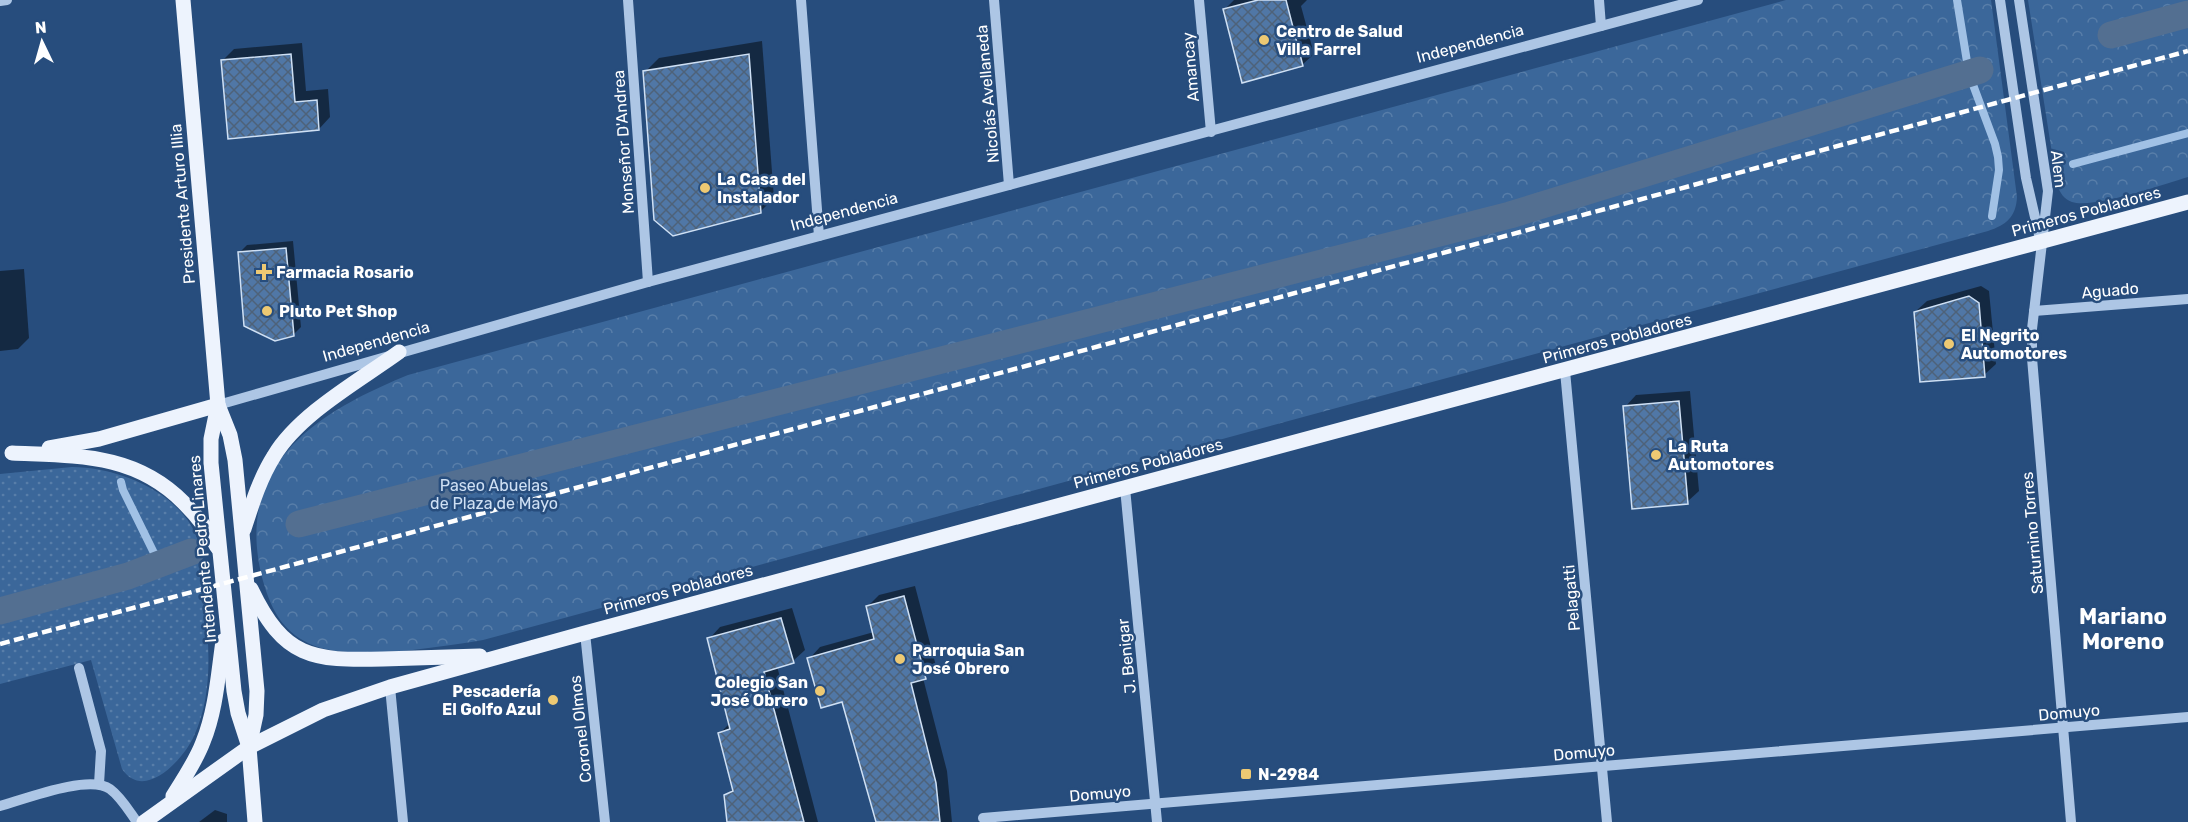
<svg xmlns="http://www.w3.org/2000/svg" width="2188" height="822" viewBox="0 0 2188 822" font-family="Rubik,sans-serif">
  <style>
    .grass { fill: url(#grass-dots) }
    .park { fill: url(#park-crowns) }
    .shadow { fill: #0007 }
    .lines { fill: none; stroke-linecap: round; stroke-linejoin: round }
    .stream { stroke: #a1c1e5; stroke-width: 8 }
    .canal { stroke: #536f91; stroke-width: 27 }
    .building { fill: url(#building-cross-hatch); stroke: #cfe0f4; stroke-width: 1.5 }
    .minor { stroke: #adc6e5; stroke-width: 10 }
    .major { stroke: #edf3fd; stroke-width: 15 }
    .rail { stroke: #fff; stroke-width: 4.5; stroke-dasharray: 10 4.5; stroke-linecap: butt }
    .poi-dot { fill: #edc973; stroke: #274d7d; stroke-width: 2 }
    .labels { text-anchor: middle; stroke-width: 5; stroke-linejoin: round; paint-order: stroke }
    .poi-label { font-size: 16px; font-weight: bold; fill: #fff; stroke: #274d7d; text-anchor: start }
    .street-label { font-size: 16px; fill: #fff; stroke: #274d7d }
    .park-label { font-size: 16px; fill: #cfe0f4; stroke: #274d7d }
    .district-label { font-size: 22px; font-weight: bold; fill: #fff; stroke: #274d7d }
  </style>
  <defs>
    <pattern id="grass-dots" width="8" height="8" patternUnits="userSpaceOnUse" patternTransform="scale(1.5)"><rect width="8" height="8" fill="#3b679a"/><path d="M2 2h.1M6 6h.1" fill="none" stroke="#587ea9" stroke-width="1.8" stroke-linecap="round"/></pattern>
    <pattern id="park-crowns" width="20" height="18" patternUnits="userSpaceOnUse" patternTransform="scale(1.5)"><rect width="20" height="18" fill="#3b679a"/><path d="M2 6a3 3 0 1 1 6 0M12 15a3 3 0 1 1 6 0" fill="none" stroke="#587ea9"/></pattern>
    <pattern id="building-cross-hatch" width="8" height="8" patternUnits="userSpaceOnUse" patternTransform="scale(1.5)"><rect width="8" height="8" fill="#5077a6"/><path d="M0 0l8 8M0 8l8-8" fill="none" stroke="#4e6279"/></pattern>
  </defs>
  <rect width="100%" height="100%" fill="#274d7d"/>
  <path class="grass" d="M72 467C118 467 183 493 198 541 204 563 203 587 205 610 210 651 212 697 194 736 185 757 145 803 122 769L91 660 0 684V474Z"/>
  <g class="park">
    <path d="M1786 0H1991L2017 197C2016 217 2006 225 1988 231L483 640C440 647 355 661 315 646 284 634 272 612 263 581 232 466 315 413 408 375Z"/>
    <path d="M2028 0H2188V177C2164 184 2094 209 2072 202 2064 199 2060 193 2057 185Z"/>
  </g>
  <g class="shadow">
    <path d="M1234 0H1307L1301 6 1314 54 1302 65 1225 9Z"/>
    <path d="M762 41 774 198 760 212 645 72 659 58Z"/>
    <path d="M302 43 306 91 328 89 330 117 319 129 222 61 234 49Z"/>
    <path d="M293 241 301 327 293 335 239 253 247 245Z"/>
    <path d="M24 269 29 338 18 349 0 351V271Z"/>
    <path d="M1981 286 1989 291 1996 364 1984 375 1915 312 1927 301Z"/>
    <path d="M1690 391 1699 491 1687 502 1625 407 1636 395Z"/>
    <path d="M915 586 936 666 923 678 947 771 952 822H878L843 700 809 659 820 647 874 632 867 607 879 595Z"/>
    <path d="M792 608 805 650 793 661 777 666 818 822H728L726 796 734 788 719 734 730 723 709 639 720 627Z"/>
    <path d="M215 810 227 814V822H199Z"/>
  </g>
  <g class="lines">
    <g class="stream">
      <path d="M1957 0 1969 74 1995 144 1998 157 1999 170 1992 216"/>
      <path d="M2073 164 2188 133"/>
      <path d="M121 482 123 490 154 553 167 562"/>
    </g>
    <g class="canal">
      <path d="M2111 35 2188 14"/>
      <path d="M299 524 1510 215 1980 70"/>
      <path d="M0 611 128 576 191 552"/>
    </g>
  </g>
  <g class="building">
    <path d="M1258 0H1286L1303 66 1242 83 1223 9Z"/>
    <path d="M291 54 295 102 317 100 319 130 228 139 221 60Z"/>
    <path d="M749 54 761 213 673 236 654 220 643 71Z"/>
    <path d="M286 248 294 336 275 341 244 326 238 252Z"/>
    <path d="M1969 296 1979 303 1985 377 1920 382 1914 312Z"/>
    <path d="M1679 401 1688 504 1632 509 1623 406Z"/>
    <path d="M904 596 926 679 911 683 936 783 940 822H876L842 702 821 708 807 658 874 639 866 606Z"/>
    <path d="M781 618 794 663 764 672 804 822H727L724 795 733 791 718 733 730 729 707 638Z"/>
  </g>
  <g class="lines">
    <g class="minor">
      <path d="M628 0 648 282"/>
      <path d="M801 0 819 236"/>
      <path d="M994 0 1009 185"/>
      <path d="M1199 0 1211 132"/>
      <path d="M1599 0 1601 26"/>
      <path d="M2000 0 2026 178 2040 239"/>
      <path d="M2019 0 2048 191 2032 329V358L2071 822"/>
      <path d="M0 1 7 0"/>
      <path d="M2034 311 2188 299"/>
      <path d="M1565 371 1607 822"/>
      <path d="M218 405 648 282 1698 0"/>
      <path d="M1125 488 1157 822"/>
      <path d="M585 633 605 822"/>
      <path d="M79 668 101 751 99 784"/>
      <path d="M390 687 403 822"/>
      <path d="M0 806C25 799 89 774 110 789 121 797 129 811 137 822"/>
      <path d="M983 818 2188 717"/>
    </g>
    <g class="major">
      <path d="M183 0 218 405 211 439V463L234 691 238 713 249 747 255 822"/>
      <path d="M218 405 230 435 235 460 257 691 256 715 249 747"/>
      <path d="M49 448 99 439 218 405"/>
      <path d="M12 453C77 456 135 453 184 503 197 516 209 531 217 547"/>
      <path d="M244 529C252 504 260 478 274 456 299 414 359 381 399 352"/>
      <path d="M251 589C284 658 312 661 383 659 416 658 448 657 480 656"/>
      <path d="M173 796C184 778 196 761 203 742 216 710 218 675 223 641"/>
      <path d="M144 822 249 747 323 710 390 687 585 633 2188 202"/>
    </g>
    <path class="rail" d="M0 644 2188 51"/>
  </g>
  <g class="poi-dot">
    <circle cx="1264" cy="40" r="6"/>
    <circle cx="705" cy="188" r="6"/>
    <path d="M261 263h6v6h6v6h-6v6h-6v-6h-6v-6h6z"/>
    <circle cx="267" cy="311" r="6"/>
    <circle cx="1949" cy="344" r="6"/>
    <circle cx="1656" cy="455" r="6"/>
    <circle cx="900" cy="659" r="6"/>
    <circle cx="820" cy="691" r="6"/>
    <circle cx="553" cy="700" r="6"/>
    <rect x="1240" y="768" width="12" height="12" rx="3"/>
  </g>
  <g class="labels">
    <g class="poi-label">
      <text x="1276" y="37">Centro de Salud<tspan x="1276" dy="18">Villa Farrel</tspan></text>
      <text x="717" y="185">La Casa del<tspan x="717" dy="18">Instalador</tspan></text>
      <text x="276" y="278">Farmacia Rosario</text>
      <text x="279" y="317">Pluto Pet Shop</text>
      <text x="1961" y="341">El Negrito<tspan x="1961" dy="18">Automotores</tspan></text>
      <text x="1668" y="452">La Ruta<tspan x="1668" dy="18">Automotores</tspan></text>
      <text x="912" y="656">Parroquia San<tspan x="912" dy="18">José Obrero</tspan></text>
      <text x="808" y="688" text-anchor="end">Colegio San<tspan x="808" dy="18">José Obrero</tspan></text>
      <text x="541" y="697" text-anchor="end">Pescadería<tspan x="541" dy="18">El Golfo Azul</tspan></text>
      <text x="1258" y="780">N-2984</text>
    </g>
    <g class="street-label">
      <text transform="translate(1470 43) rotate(-15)" y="6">Independencia</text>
      <text transform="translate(1190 67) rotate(-95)" y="6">Amancay</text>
      <text transform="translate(987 94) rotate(-95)" y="6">Nicolás Avellaneda</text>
      <text transform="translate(623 142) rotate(-94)" y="6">Monseñor D'Andrea</text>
      <text transform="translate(2059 169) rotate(83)" y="6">Alem</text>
      <text transform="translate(182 204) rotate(-95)" y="6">Presidente Arturo Illia</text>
      <text transform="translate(844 211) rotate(-15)" y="6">Independencia</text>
      <text transform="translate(2086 211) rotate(-15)" y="6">Primeros Pobladores</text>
      <text transform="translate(2110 290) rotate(-5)" y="6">Aguado</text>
      <text transform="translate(1617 338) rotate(-15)" y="6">Primeros Pobladores</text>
      <text transform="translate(376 341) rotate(-16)" y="6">Independencia</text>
      <text transform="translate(1148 463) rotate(-15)" y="6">Primeros Pobladores</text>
      <text transform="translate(2032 533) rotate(-95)" y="6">Saturnino Torres</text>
      <text transform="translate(202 549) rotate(-95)" y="6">Intendente Pedro Linares</text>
      <text transform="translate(678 589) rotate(-15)" y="6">Primeros Pobladores</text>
      <text transform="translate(1571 598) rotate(-95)" y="6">Pelagatti</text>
      <text transform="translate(1126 656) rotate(-96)" y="6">J. Benigar</text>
      <text transform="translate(2069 712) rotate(-5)" y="6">Domuyo</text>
      <text transform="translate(580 729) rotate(-96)" y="6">Coronel Olmos</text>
      <text transform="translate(1584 752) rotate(-5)" y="6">Domuyo</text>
      <text transform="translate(1100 793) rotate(-5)" y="6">Domuyo</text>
    </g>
    <g class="park-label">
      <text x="494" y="491">Paseo Abuelas<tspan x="494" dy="18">de Plaza de Mayo</tspan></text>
    </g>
    <g class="district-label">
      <text x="2123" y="624">Mariano<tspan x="2123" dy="25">Moreno</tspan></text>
    </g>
  </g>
  <g transform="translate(42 42) rotate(355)" stroke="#274d7d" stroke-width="4.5" paint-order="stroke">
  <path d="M0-4.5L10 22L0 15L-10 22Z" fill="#ffffff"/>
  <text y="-9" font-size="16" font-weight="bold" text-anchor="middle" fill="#ffffff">N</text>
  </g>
</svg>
